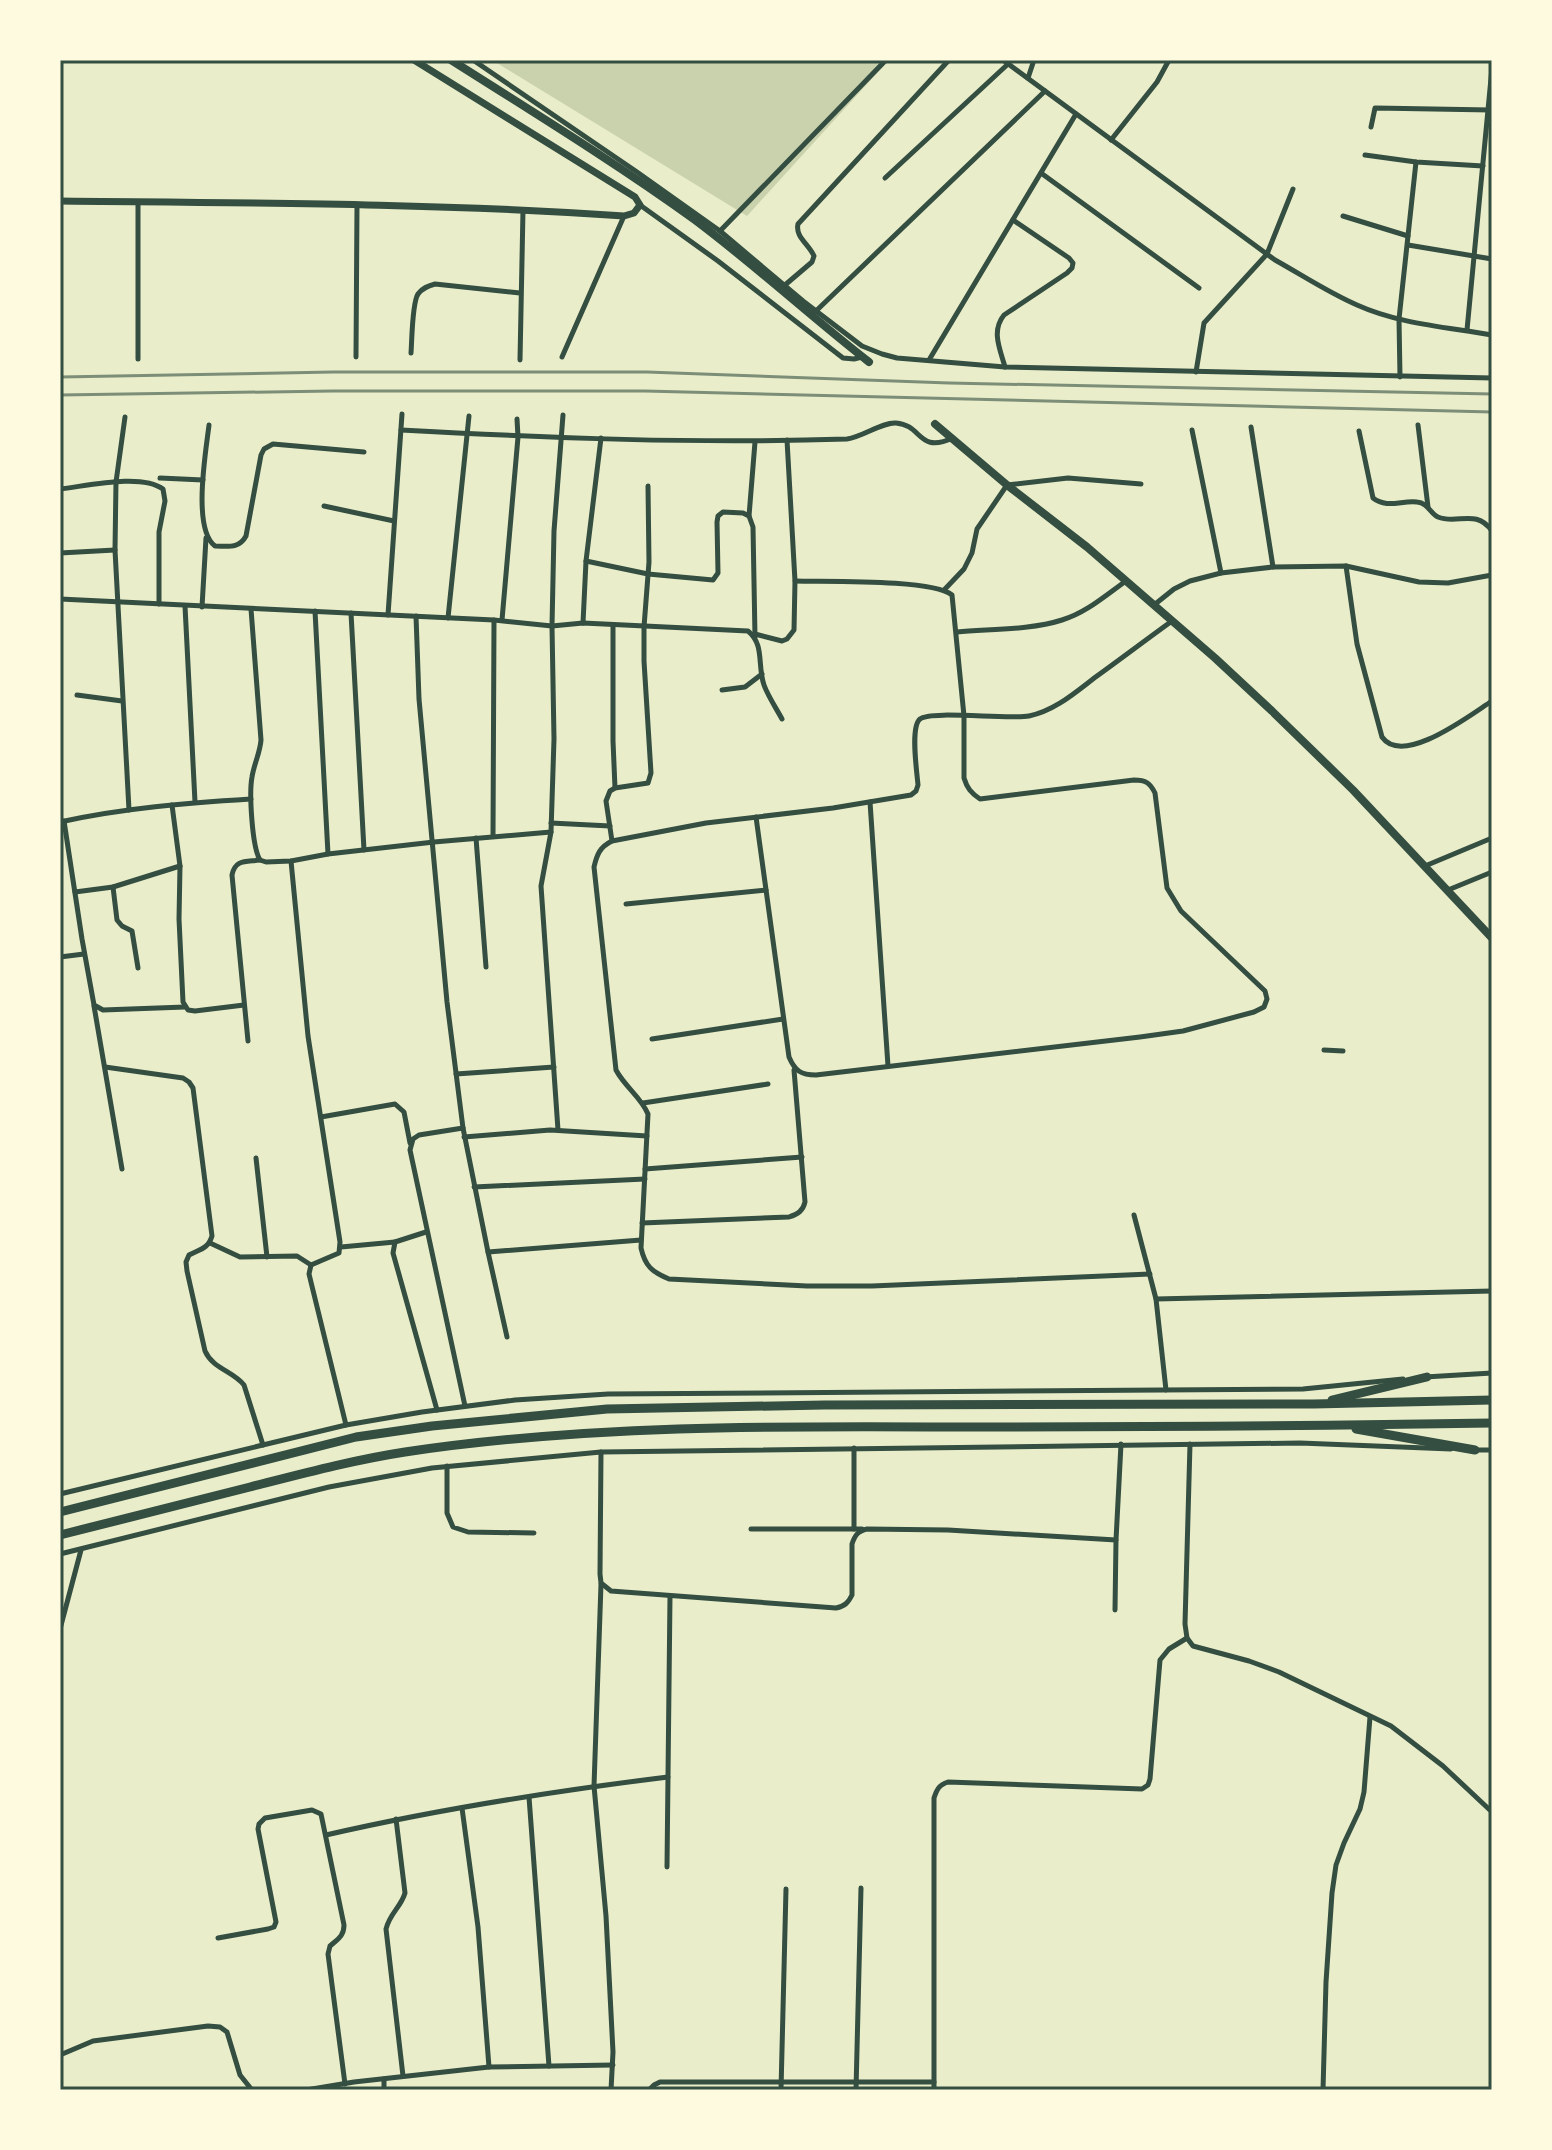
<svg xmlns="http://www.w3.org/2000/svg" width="1552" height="2150" viewBox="0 0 1552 2150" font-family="'Source Sans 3',sans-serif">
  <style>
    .green { fill: #cad2ad }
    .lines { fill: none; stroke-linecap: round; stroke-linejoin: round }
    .minor { stroke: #344e41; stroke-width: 5 }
    .tertiary { stroke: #344e41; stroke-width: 7 }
    .primary { stroke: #344e41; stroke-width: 8 }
    .trunk { stroke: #344e41; stroke-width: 9 }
    .rail { stroke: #7c8e77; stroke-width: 3 }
    .neatline { fill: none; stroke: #344e41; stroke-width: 3 }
  </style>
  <rect width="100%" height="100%" fill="#e9edc9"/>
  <path class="green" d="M492 60H889L747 216Z"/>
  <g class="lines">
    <g class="minor">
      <path d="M473 60 637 172 720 231 803 301 862 346 882 354 897 358 1005 367 1492 378"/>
      <path d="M1003 60 1275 260C1302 275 1329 293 1357 305 1399 324 1447 327 1492 335"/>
      <path d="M1028 78 1034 60"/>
      <path d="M1371 127 1375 108 1491 110"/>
      <path d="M1111 140 1157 82 1169 60"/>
      <path d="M1365 155 1416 162 1483 166"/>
      <path d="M1041 173 1199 288"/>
      <path d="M885 178 1008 64"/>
      <path d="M138 202V359"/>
      <path d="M640 205 718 261 843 358 854 359 862 357"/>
      <path d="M1343 216 1408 236"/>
      <path d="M720 231 886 60"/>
      <path d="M1408 245 1492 259"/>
      <path d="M785 285 812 262 814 256C809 244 795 237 798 224L949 60"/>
      <path d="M816 311 1045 91"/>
      <path d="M1467 330 1492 68"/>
      <path d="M411 353C412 340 412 303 418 294 422 288 428 286 435 284L520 293"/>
      <path d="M356 357 357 205"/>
      <path d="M562 357 624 216"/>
      <path d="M520 360 523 210"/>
      <path d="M929 360 1076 114"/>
      <path d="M1005 367C1000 349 991 331 1004 315L1067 273 1072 268 1073 263 1069 258 1013 220"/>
      <path d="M1196 372 1204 323 1267 254 1293 189"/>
      <path d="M1400 377 1399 319 1416 162"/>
      <path d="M125 417 116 482 115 550 129 810"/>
      <path d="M209 425C206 451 192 529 215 546 228 546 239 549 246 536L261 455 264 449 273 444 364 452"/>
      <path d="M1418 425 1428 507"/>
      <path d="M1251 427 1273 567"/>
      <path d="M401 430C550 438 698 444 847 439 863 437 882 422 896 423 923 425 917 454 953 438"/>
      <path d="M1192 430 1221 573"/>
      <path d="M1359 431 1373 498C1387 509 1402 500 1417 502 1428 503 1430 513 1438 517 1457 525 1476 508 1492 531"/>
      <path d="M160 478 203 480"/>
      <path d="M60 489C87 486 141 473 163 489L165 501 159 532V604"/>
      <path d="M324 506 394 521"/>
      <path d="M749 516 755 442"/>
      <path d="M60 553 115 550"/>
      <path d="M586 561 648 574 713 580 718 573 717 522 718 516 723 512 743 513 749 516 753 527 755 637"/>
      <path d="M1346 566 1357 644 1382 737C1403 767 1470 715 1492 701"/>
      <path d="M945 589 964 569 972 553 977 529 1007 485 1068 478 1141 484"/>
      <path d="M60 599 494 620 552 626 583 623 748 631C765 645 757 665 764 685 768 696 776 708 782 719"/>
      <path d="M1154 605 1174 589 1190 581 1221 573 1273 567 1346 566 1419 582 1448 583 1492 575"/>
      <path d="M185 606 195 802"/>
      <path d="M202 607 206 538"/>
      <path d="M251 609 261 740C260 753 254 764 252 777 249 793 252 847 260 860L266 862 291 861 328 854 434 842 551 832"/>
      <path d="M315 611 328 854"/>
      <path d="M351 613 364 850"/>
      <path d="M388 615 402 414"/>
      <path d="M416 616 419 699 447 1002 463 1128 488 1252 507 1337"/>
      <path d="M448 618 469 416"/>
      <path d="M502 620 518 437 517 419"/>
      <path d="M583 623 586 561 601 438"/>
      <path d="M613 625V741L615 788"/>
      <path d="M957 632C990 629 1031 630 1062 620 1086 613 1106 595 1126 581"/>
      <path d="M755 634 782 641 787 639 794 630 795 581 787 440"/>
      <path d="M722 690 745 687 762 674"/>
      <path d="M77 695 122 701"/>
      <path d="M870 802 888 1066"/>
      <path d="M172 805 180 866 179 919 183 1002 188 1010 195 1011 244 1005"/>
      <path d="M756 817 789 1057C795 1071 801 1075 816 1075L1140 1037 1183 1031 1254 1012 1264 1007 1267 999 1265 991 1181 911 1167 888 1155 793C1150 783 1146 780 1134 780L980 799C971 793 967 788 964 778V716L952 595C932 579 825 582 795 581"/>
      <path d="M64 821 82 939 94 1005 103 1010 185 1007"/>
      <path d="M60 822C123 808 187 803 251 799"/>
      <path d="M551 823 610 826"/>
      <path d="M493 836 494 620"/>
      <path d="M476 838 486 967"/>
      <path d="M612 841 606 801 610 791 615 788 648 783 651 773 644 661V627L649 562 648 486"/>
      <path d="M291 861 308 1036 340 1242 339 1253 311 1265 309 1274 346 1425"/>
      <path d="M1425 866 1492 838"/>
      <path d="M113 887 117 920 122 926 132 931 138 968"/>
      <path d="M1448 890 1492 872"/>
      <path d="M75 892 113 887 180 866"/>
      <path d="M626 904 766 890"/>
      <path d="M60 957 84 954"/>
      <path d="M94 1006 122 1169"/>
      <path d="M652 1039 783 1019"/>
      <path d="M248 1041 232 875C235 859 246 862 260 860"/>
      <path d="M1324 1050 1343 1051"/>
      <path d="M105 1067 183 1078 189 1082 193 1088 212 1236C208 1249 200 1249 189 1255L186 1262 187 1271 205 1351C213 1369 233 1371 244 1385L263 1445"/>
      <path d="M456 1074 554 1067"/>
      <path d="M643 1103 768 1084"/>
      <path d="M321 1117 395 1104 404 1112 410 1143"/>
      <path d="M463 1128 419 1135 413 1139 410 1150 465 1406"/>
      <path d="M558 1130 541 886 551 832 554 739 552 626 554 531 563 415"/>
      <path d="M464 1137 550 1130 647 1136"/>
      <path d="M256 1158 267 1257"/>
      <path d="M645 1169 802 1157"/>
      <path d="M474 1187 645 1179"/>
      <path d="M1134 1215 1156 1299 1166 1390"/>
      <path d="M642 1223 789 1217C798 1214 803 1211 805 1202L794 1070"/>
      <path d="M426 1232 395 1242 393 1253 437 1410"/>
      <path d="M210 1243 240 1257 297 1256 311 1265"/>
      <path d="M341 1247 395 1242"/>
      <path d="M488 1252 641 1240"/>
      <path d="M1150 1274 872 1286H807L669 1279C652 1272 645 1266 641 1248L648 1114C641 1097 625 1087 616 1070L594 867C597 854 600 847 612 841L706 823 833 808 911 795 916 791 918 785C917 772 910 727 920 719 931 710 1008 720 1029 716 1055 711 1077 691 1097 676 1122 658 1147 639 1172 621"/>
      <path d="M1156 1299 1492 1291"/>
      <path d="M1425 1377 1492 1373"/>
      <path d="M1190 1444 1185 1624 1187 1638 1193 1646 1249 1661 1279 1672 1391 1726 1443 1766 1492 1812"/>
      <path d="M1473 1450H1492"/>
      <path d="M601 1452 600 1574 601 1583 611 1591 836 1608C845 1606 848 1603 852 1595V1544C855 1535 858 1531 867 1529L948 1530 1116 1540"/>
      <path d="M447 1466V1513L453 1527 468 1532 534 1533"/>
      <path d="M60 1494 346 1425 422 1412 515 1400 608 1394 1303 1389 1403 1379"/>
      <path d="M751 1529H862"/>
      <path d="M854 1529V1448"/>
      <path d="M60 1554 329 1487 432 1468 601 1452 1300 1443 1451 1449"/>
      <path d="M601 1584 594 1786 606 1916 613 2052 611 2090"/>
      <path d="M1115 1610 1116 1540 1121 1444"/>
      <path d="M60 1629 81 1550"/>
      <path d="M529 1797 549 2066"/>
      <path d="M462 1808 478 1927 489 2067"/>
      <path d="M396 1819 405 1893C401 1907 390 1913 386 1929L403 2076"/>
      <path d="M326 1835C439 1809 554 1791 668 1777"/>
      <path d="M667 1867 670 1596"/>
      <path d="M218 1938 268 1929 274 1927 276 1922 258 1829 259 1824 265 1818 312 1810 321 1814 344 1925C344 1936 338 1939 330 1946L328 1954 345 2084"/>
      <path d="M60 2055 93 2041 208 2026 220 2027 227 2032 240 2075 252 2090"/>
      <path d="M384 2079V2090"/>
      <path d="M306 2090 354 2082 489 2067 613 2065"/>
      <path d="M649 2090 654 2085 660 2082H934"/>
      <path d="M781 2090 786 1889"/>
      <path d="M856 2090 861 1888"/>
      <path d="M934 2090V1798C937 1789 939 1785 948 1782L1142 1789 1148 1785 1150 1779 1160 1660 1169 1649 1187 1638"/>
      <path d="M1323 2090 1326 1982 1332 1893 1336 1865 1344 1843 1360 1809 1364 1792 1370 1717"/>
    </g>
    <path class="tertiary" d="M60 201C248 203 436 203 624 216L634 213 640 205 635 197 414 60"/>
    <g class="primary">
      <path d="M451 60C533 112 616 163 695 220 755 265 810 316 869 362"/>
      <path d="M935 424 1007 485 1087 547 1215 658 1272 711 1353 790 1492 938"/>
    </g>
    <g class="trunk">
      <path d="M1332 1400 1427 1377"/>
      <path d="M1356 1429 1475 1450"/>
      <path d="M60 1512 356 1437 432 1426 607 1409 824 1405 1314 1404 1492 1400"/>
      <path d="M60 1535C123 1519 186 1503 250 1487 301 1474 353 1460 405 1452 592 1424 782 1426 970 1427 1144 1427 1318 1426 1492 1423"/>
    </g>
    <g class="rail">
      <path d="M60 377 333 372H647L949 383 1492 394"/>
      <path d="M60 395 332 391H645L1492 412"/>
    </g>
  </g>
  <rect width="1552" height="2150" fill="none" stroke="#fefae0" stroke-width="124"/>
  <rect x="62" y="62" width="1428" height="2026" class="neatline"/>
</svg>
